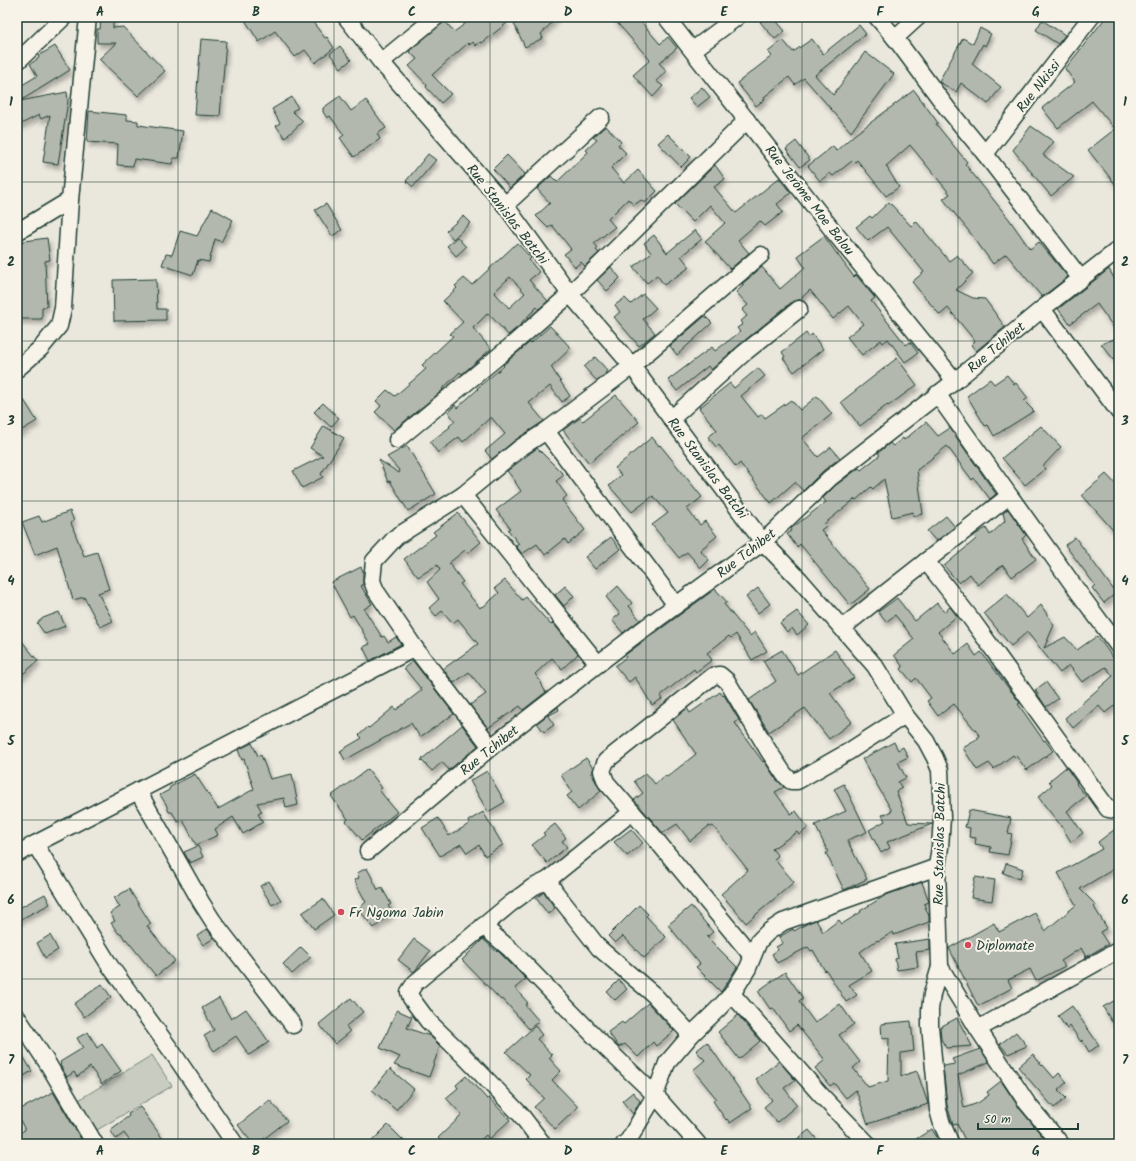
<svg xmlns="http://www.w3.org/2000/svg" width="1136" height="1161" viewBox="0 0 1136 1161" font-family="Kalam,sans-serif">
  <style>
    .green { fill: #c8ccc1; stroke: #74847a }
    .building { fill: #b2b8ae; stroke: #1f3d34; fill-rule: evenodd; filter: url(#shadow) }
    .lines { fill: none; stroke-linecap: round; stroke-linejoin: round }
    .minor-casing { stroke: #1f3d34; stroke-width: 19 }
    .minor { stroke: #f7f3e8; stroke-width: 16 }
    .grid { fill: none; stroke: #1f3d34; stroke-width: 1; stroke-opacity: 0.55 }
    .poi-dot { fill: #d1495b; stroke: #f7f3e8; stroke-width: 1.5 }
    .labels { text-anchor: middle; stroke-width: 4; stroke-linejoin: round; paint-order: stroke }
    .street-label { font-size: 14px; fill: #1f3d34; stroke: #f7f3e8 }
    .poi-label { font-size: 14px; fill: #1f3d34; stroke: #f7f3e8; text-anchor: start }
    .neatline { fill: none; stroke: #1f3d34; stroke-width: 1.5 }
    .grid-label { font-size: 13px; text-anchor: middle; font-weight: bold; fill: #1f3d34 }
  </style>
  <defs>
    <filter id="shadow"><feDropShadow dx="2.5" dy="4.5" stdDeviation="2" flood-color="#0004"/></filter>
  </defs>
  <rect width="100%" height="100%" fill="#eae8dd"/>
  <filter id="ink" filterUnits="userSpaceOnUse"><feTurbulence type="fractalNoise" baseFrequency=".025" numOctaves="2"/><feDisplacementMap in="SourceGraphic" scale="8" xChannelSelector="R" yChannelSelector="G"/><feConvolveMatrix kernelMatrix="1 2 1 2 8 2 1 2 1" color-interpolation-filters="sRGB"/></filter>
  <g filter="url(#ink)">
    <path class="green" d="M152 1055 172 1086 97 1130 77 1101Z"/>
    <g class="building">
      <path d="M101 17H113V28L123 27 165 71 138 96 99 59 116 43H97V29H100Z"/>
      <path d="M243 17H309L325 38 327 37 334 48 315 63 305 50 295 57 275 31 259 42Z"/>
      <path d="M474 17H502L507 23 482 43 480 42 476 46 473 42 469 45 468 43 432 75 451 94 441 103 426 87 427 85 409 66 417 59 409 51 445 21 454 32Z"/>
      <path d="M529 17H557L541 34 543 38 525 47 514 24Z"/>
      <path d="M612 17H637L660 44 668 37 677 48 659 63 667 71 656 81 663 86 653 97 633 75 650 60Z"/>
      <path d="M766 17H773L785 31 775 39 760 22Z"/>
      <path d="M1106 17H1119V189L1088 150 1115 129 1092 101 1058 128 1042 108 1075 82 1065 69Z"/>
      <path d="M1042 20 1065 35 1058 44 1036 30Z"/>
      <path d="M859 25 866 34 815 75 833 95 865 52 894 74 851 132 804 78 795 85 789 77 764 97 765 99 756 106 737 83 772 56 768 52 783 40 793 52 812 39 823 54Z"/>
      <path d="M980 28 991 34 985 46 983 44 972 64 1001 87 988 104 961 83 956 92 941 83 939 81 963 38 973 44Z"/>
      <path d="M201 39 226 41 220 116 195 115Z"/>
      <path d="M55 46 70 70 20 101 67 92 68 101 58 164 43 162 50 115 41 119 39 115 17 126V88L37 76 30 64 39 58 38 56Z"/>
      <path d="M340 46 351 60 341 68 330 54Z"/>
      <path d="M702 87 710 97 697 107 689 98Z"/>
      <path d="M914 90 938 123 936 124 967 162 965 164 1009 219 1030 249 1039 242 1068 277 1042 297 1006 254 993 264 971 234 943 199 950 194 910 145 886 166 899 187 886 196 857 160 854 163 852 161 833 176 830 173 820 181 808 166 833 146 836 151 854 135Z"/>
      <path d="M340 96 351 111 366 100 386 128 377 134 380 139 354 157 340 138 344 135 330 116 327 118 323 112V108Z"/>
      <path d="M292 97 298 108 292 111 303 121 285 138 276 126 280 123 272 109Z"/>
      <path d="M89 111 127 115V120L138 121V125L183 131 179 158H173L172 164 134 159 133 166 117 165 118 144 87 142Z"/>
      <path d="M606 126 621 142 618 145 626 153 611 168 624 183 638 170 657 191 645 203 641 200 634 205 628 199 608 219 615 227 594 243 598 248 596 250 599 253 585 266 581 262 575 267 564 254 571 249 552 225 548 228 536 216 550 203 537 189 551 176 557 182 588 152 586 150 597 140 593 137Z"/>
      <path d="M1031 126 1054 142 1043 155 1074 177 1051 196 1013 150Z"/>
      <path d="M668 134 691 157 681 167 658 143Z"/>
      <path d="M796 141 810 160 800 167 786 149Z"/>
      <path d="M428 154 436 160 413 187 406 181Z"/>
      <path d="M507 155 525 174 510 188 493 169Z"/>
      <path d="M715 165 725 179 714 187 736 213 779 178 791 193 777 204 783 212 765 226 760 221 738 240 749 253 730 269 705 241 725 223 710 205 693 222 675 204Z"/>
      <path d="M889 202 911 226 916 221 949 261 957 255 973 273 956 290 973 298 985 299 1005 327 976 351 971 345 975 341 948 308 940 315 912 282 924 272 887 227 868 241 856 227 870 216 872 218Z"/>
      <path d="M326 204 342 230 332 236 315 210Z"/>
      <path d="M212 208 233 220 221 242 215 239 209 262 198 260 193 275 162 265 166 254 172 255 180 231 197 236Z"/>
      <path d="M463 216 470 223 453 239 446 231Z"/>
      <path d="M695 230 702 239 681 256 690 267 664 285 657 275 647 283 633 267 651 253 644 243 654 235 667 253Z"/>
      <path d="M824 236 854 277 856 275 875 298 871 301 906 345 910 342 918 353 905 362 888 339 883 343 881 340 862 355 847 337 863 324 849 306 833 319 810 290 799 300 793 301 738 346 711 370 708 366 677 391 668 380 712 347 715 351 740 332 737 328 743 324 741 321 747 316 742 310 748 305 736 292 744 285 742 284 762 267 780 289 805 267 797 256Z"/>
      <path d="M457 237 466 247 456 256 447 246Z"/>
      <path d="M47 238 50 260 45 261 47 307H42V319H17V242Z"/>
      <path d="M517 243 531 258 529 260 539 272 529 280 548 301 539 309 537 307 522 322 523 323 508 335 488 313 473 328 491 349 462 374 460 372 442 389 443 390 394 430 375 412 381 406 376 401 387 390 395 396 426 369 422 365 453 336 450 334 463 322 443 301 457 288 455 286 464 278 472 285ZM510 277 525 293 509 308 494 292Z"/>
      <path d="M611 267 620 278 607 291 597 280Z"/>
      <path d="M1109 269 1115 280 1119 277V335L1097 304 1070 324 1058 309Z"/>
      <path d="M156 279 157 309H166V320L114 321 113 280Z"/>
      <path d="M643 294 656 308 643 319 655 333 639 346 614 317 620 312 615 305 625 298 631 304Z"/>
      <path d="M705 316 712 323 677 355 670 346Z"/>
      <path d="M550 326 571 348 551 367 570 396 562 402 550 386 529 403 544 421 514 441 492 459 485 451 505 434 491 417 463 442 459 437 438 453 430 442 450 427 449 426 455 421 448 412 455 405 457 408 478 389 477 388 504 366 503 365 530 342 531 343Z"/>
      <path d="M806 333 809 337 812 334 823 349 794 372 783 358 785 357 782 352Z"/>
      <path d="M1119 337V366L1101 344Z"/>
      <path d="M595 357 608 371 606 372 607 373 597 381 584 367Z"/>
      <path d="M897 358 917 385 888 406 887 405 860 426 841 402Z"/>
      <path d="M758 368 765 376 741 396 758 417 762 414 765 418 791 400 800 410 817 396 832 414 802 438 818 457 831 447 840 458 823 471 803 491 795 482 771 503 740 463 736 467 719 445 716 447 708 437 717 430 699 408 730 383 734 388Z"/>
      <path d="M1007 375 1014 384 1016 383 1028 398 1024 401 1034 411 994 436 988 425 985 426 967 396 990 379 994 384Z"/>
      <path d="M616 395 639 422 589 463 563 430 580 418 583 421Z"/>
      <path d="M24 400 37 421 17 433V404Z"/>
      <path d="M323 403 339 418 331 427 314 412Z"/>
      <path d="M926 422 938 436 950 428 996 494 990 499 974 478 972 480 947 446 917 470 923 514 913 516V512L892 517 884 479 873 489 871 487 856 500 855 499 824 524 826 526 821 530 870 589 850 605 800 544 797 547 787 534 792 530 791 528 793 527 826 502 823 498 836 485 859 468 861 470 880 455 878 453 890 443 893 446 903 438 904 440Z"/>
      <path d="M324 426 344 438 321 474 323 477 302 488 293 471 323 456 310 448Z"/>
      <path d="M1041 426 1061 447 1043 466 1045 469 1025 485 1002 458Z"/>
      <path d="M652 437 659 446 660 445 702 497 687 509 700 525 705 521 717 536 700 550 709 560 701 568 687 552 679 558 652 525 668 513 653 496 632 512 609 486 621 475 615 468Z"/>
      <path d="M407 446 436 494 408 511 390 481 388 482 379 460 399 473 400 471 387 457Z"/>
      <path d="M537 448 564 475 556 481 567 496 562 500 585 530 568 544 565 539 545 555 537 544 522 554 516 546 519 544 508 530 510 528 496 510 521 491 515 482H516L507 471Z"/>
      <path d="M1106 474 1119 488V537L1082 495Z"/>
      <path d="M1008 509 1026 535 1022 539 1036 559 1012 577 1003 565 978 585 970 574 959 583 944 566 976 539 973 536 986 528 990 535 1005 521 1003 513Z"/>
      <path d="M70 511 74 521 71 523 84 556 97 552 109 589 98 593 113 621 100 627 84 597 73 600 57 546 35 555 22 522 39 516 42 522Z"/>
      <path d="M458 513 481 542 468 553 465 550 449 563 463 582 460 584 480 608 482 606 483 607 499 593 495 588 505 580 522 600 526 597 551 625 553 623 578 654 562 669 552 658 535 674 541 682 540 683 546 692 523 710 520 706 488 728 470 705 486 694 469 672 454 683 443 669 478 644 458 619 453 623 442 611 436 616 429 608 439 599 427 582 440 570 437 565 418 577 404 559 436 535 433 532Z"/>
      <path d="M946 516 955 527 936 541 927 531Z"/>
      <path d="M611 537 620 549 595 569 585 557Z"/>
      <path d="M1075 537 1116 593 1104 603 1092 588 1095 585 1065 545Z"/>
      <path d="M361 567 363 571V585L361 586 372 604 364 609 382 637 384 636 388 642 396 637 401 644 370 661 363 647 370 644 353 615 350 617 331 582Z"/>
      <path d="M565 586 574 596 564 606 555 595Z"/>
      <path d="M618 586 632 603 629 606 640 620 623 633 612 620 620 614 606 597Z"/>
      <path d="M758 588 770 604 758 613 746 597Z"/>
      <path d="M715 589 727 602 724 604 750 636 755 632 767 651 752 660 736 634 731 638 729 636 707 653 712 660 696 672 694 669 660 696 662 699 652 705 635 677 629 682 615 666 626 657 625 655 644 641Z"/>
      <path d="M1007 594 1027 618 1041 605 1054 625 1044 648 1065 637 1077 650 1097 636 1119 666V702L1105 713 1099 706 1073 728 1065 718 1113 676 1106 667 1082 682 1069 665 1060 673 1027 632 1011 646 984 613Z"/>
      <path d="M897 598 915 621 937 603 944 612 950 607 957 616 938 632 955 654 968 644 976 656 981 652 1020 703 1018 704 1044 741 1045 740 1053 751 1027 770 1016 756 1015 757 1013 755 994 769 989 763 977 770 963 748 978 739 977 738 980 736 954 704 938 716 927 701 931 698 916 678 912 682 901 669 903 667 894 655 914 639 895 615 886 622 878 612Z"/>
      <path d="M797 611 809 625 797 635 792 628 787 632 780 623Z"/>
      <path d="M59 612 65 626 45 634 37 623 43 618Z"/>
      <path d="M17 635 38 661 17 679Z"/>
      <path d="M782 650 798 675 835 650 854 678 830 693 852 722 829 739 805 708 769 732 749 700 776 681 763 661Z"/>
      <path d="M413 661 454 714 420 737 411 723 345 760 340 751 362 738 359 735 368 727 369 728 394 707 396 710 422 690 404 668Z"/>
      <path d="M1046 682 1058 699 1046 707 1035 690Z"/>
      <path d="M720 692 723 696 724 695 739 720 735 723 763 762 764 761 776 779 784 787 775 792 791 814 796 811 808 828 799 835 797 832 772 849 778 856 774 859 794 882 746 923 721 894 748 870 713 826 711 827 709 826 690 841 677 824 663 833 634 800 643 793 634 781 646 773 655 784 666 775 667 777 696 754 673 720 687 708 690 713Z"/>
      <path d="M558 707 559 710 548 716 554 725 544 732 537 723Z"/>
      <path d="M462 725 478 746 449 770 442 762 432 771 421 760Z"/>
      <path d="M894 742 898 750 903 747 908 757 898 762 906 778 898 782 902 788 896 791 908 823 932 824 887 842 890 848 881 853 869 830 885 821 882 815 892 811 862 759Z"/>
      <path d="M252 743 258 756 261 755 270 779 292 774 298 805 286 808 284 798 257 803 262 812 258 814 263 822 243 834 233 817 215 829 218 835 196 845 183 820 178 822 172 812H169L166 804 160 795 169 790 170 787 195 774 218 809 254 789 244 759 242 760 238 750Z"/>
      <path d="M586 758 593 768V772L591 773 601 791 578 810 567 796 572 792 561 775Z"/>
      <path d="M1066 767 1077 783 1076 784 1086 796 1067 811 1083 833 1071 842 1062 827 1038 797 1052 785 1049 781Z"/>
      <path d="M368 769 382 788 379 790 397 812 362 840 346 821 348 819 331 796Z"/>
      <path d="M487 771 505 802 488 812 470 781Z"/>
      <path d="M844 784 867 832 847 840 867 879 844 890 826 853 828 852 815 825 846 811 834 789Z"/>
      <path d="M969 810 1011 818 1008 833 1012 834 1008 855 990 852 991 847 975 844 976 838 969 837 970 828 965 827Z"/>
      <path d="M483 812 503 845 485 856 479 845 467 853 461 844 440 856 422 828 438 818 449 836 469 824 468 821Z"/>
      <path d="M555 824 566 838 562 841 567 847 547 863 532 845 545 835 543 833Z"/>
      <path d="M1119 826V866L1080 889 1096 905 1094 907 1107 928 1100 932 1108 944 1086 957 1081 948 1061 961 1065 966 1036 981 1030 969 1008 980 1012 988 978 1006 949 948 994 923 999 932 1035 913 1045 931 1076 905 1058 873 1102 849 1098 842Z"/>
      <path d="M631 829 643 843 627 856 614 842Z"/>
      <path d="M198 846 203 857 190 863 184 852Z"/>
      <path d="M1006 863 1023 869 1020 879 1003 873Z"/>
      <path d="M367 868 378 890 382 888 391 904 388 906 393 912 374 928 358 909 366 902 354 880 359 878 357 873Z"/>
      <path d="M975 877 995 880 992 901 971 898Z"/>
      <path d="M269 881 281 900 272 905 260 886Z"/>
      <path d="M922 882 928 899 929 902 924 904 929 916V922L894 935 893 932 878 941V940L874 942 860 952 872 971 849 985 857 995 846 1002 826 970 825 971 813 950 811 951 808 947 777 963 772 954 778 950 776 947 783 943 779 937 793 929 794 931 808 923 816 920 823 932 839 920 842 924 861 912 860 911 886 895Z"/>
      <path d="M129 889 151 924 147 926 175 961 156 976 126 939 125 940 121 933 119 934 111 923 115 921 110 913 120 907 114 898Z"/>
      <path d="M544 892 555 908 548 914 536 898Z"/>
      <path d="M45 894 50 904 17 921V909Z"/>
      <path d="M323 899 334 915 314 929 302 913Z"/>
      <path d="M639 905 648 914 646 916 666 937 644 958 623 936 615 943 608 936Z"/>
      <path d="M691 906 713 932 707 937 737 967 721 992 696 967 700 964 668 925Z"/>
      <path d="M207 929 214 938 203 945 197 936Z"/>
      <path d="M50 935 58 950 45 958 37 943Z"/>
      <path d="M414 939 430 951 414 972 398 960Z"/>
      <path d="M483 939 497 952 498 951 526 979 515 988 528 1003 525 1005 539 1021 529 1029 503 999 501 1000 462 960Z"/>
      <path d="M930 939V950L916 952 918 967 897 970 895 959 898 958 895 944Z"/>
      <path d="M301 947 311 957 292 974 283 964Z"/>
      <path d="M785 972 803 998 799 1001 815 1023 840 1004 854 1024 839 1035 860 1062 853 1068 868 1087 888 1081 889 1038 882 1039 881 1024 911 1021 914 1051 901 1053V1076L917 1071 928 1104 868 1124 856 1090 846 1098 834 1083 830 1086 815 1068 825 1060 797 1025 789 1031 773 1008 770 1009 758 991Z"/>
      <path d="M619 980 627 989 615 1000 607 992Z"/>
      <path d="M102 984 111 997 84 1017 74 1004Z"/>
      <path d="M219 998 231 1019 246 1009 269 1042 249 1055 236 1036 214 1051 204 1036 214 1030 202 1008Z"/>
      <path d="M351 998 363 1012 346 1026 350 1032 335 1044 319 1024Z"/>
      <path d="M1119 998V1018L1112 1022 1103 1007Z"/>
      <path d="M648 1003 674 1031 656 1046 653 1042 638 1057 625 1044 619 1047 608 1032 622 1022 624 1024Z"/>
      <path d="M1072 1006 1099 1045 1089 1052 1082 1040 1081 1042 1070 1026 1067 1029 1058 1016Z"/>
      <path d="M397 1010 412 1017 407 1028 430 1036 440 1046 429 1077 394 1065 400 1057 380 1048Z"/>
      <path d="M738 1015 760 1041 739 1059 718 1032Z"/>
      <path d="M957 1018 972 1046 946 1048 941 1039 940 1027Z"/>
      <path d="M535 1026 542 1035 537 1039 552 1055 549 1058 561 1071 552 1080 578 1107 555 1129 534 1107 544 1098 526 1079 530 1075 506 1052Z"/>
      <path d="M88 1032 97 1048 102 1044 121 1071 102 1084 90 1067 77 1077 74 1072 67 1077 60 1065 61 1064 60 1062 83 1048 77 1038Z"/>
      <path d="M1016 1032 1027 1046 1008 1054 1000 1044Z"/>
      <path d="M707 1042 752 1108 730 1123 727 1119 726 1120 713 1101 716 1098 693 1070 705 1060 696 1051Z"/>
      <path d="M17 1046 32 1071 17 1080Z"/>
      <path d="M980 1049 989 1062 958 1075 964 1108 978 1103 989 1095 987 1092 1001 1081 1020 1109 1049 1144H967L957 1124 953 1125 947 1105 943 1066 955 1064 952 1059Z"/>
      <path d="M1033 1054 1042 1066 1043 1065 1054 1078 1059 1073 1067 1082 1058 1090 1066 1098 1054 1108 1018 1067Z"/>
      <path d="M779 1061 795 1080 784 1088 797 1105 777 1122 764 1107 772 1100 756 1079Z"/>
      <path d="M390 1069 414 1089 396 1110 372 1090Z"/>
      <path d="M466 1076 487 1099 489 1098 510 1120 489 1139 486 1135 476 1144H444L438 1138 462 1115 446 1098 458 1088 456 1085Z"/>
      <path d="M53 1092 84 1144H17V1134L25 1130 17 1114V1111Z"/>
      <path d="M633 1092 640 1101 633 1114 622 1101Z"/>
      <path d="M270 1100 287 1121 257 1144H253L238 1125Z"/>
      <path d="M140 1107 163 1139 157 1144H132L124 1133 116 1139 110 1130 129 1116 128 1114Z"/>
      <path d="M388 1125 407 1144H369Z"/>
      <path d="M932 1129 941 1144H908Z"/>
      <path d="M809 1130 821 1144H791Z"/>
    </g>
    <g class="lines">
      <g class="minor-casing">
        <g id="minor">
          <path d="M346 17 381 62 505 205 570 294 632 366 763 542 800 580 875 666 905 715 926 741 935 758 940 770 942 818 940 847 937 867 940 967 932 994 930 1010V1026L938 1110 942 1124 951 1144"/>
          <path d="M666 17 834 232 955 381"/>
          <path d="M877 17 895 38 947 108 985 154 1081 279"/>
          <path d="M895 38 918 17"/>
          <path d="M693 50 737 17"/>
          <path d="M17 62 64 17"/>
          <path d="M381 62 436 17"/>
          <path d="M985 154 1091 17"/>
          <path d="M505 205 601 117"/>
          <path d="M17 232 70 200"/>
          <path d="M1042 309 1119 412"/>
          <path d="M17 369 41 348 59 326 63 308 70 200 88 17"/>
          <path d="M937 394 1079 593 1119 647"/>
          <path d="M671 419 744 353 799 309"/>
          <path d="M546 431 676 605"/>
          <path d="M397 440 512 345 570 294 747 120"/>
          <path d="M463 495 598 664"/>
          <path d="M926 561 972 620 1108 809 1119 811"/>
          <path d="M842 628 883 595 1009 496"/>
          <path d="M491 747 415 648 376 591 372 581 374 561 396 537 463 495 520 448 546 431 632 366 761 255"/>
          <path d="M138 791 201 902 213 921 293 1025"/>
          <path d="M35 844 110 966 173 1053 235 1144"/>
          <path d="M368 851 491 747 638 633 763 542 830 478 955 381 1042 309 1119 249"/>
          <path d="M17 854 35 844 415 648"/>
          <path d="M548 880 555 892 599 948 654 995 691 1035"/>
          <path d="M483 926 510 949 605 1047 655 1095 698 1144"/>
          <path d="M752 956 653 836 606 782 602 771 606 761 713 676 720 675 727 681 768 750 784 774 791 781H797L848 752 905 715"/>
          <path d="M940 967 978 1029 1027 1103 1061 1144"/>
          <path d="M732 994 820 1094 868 1144"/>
          <path d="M17 1017 48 1064 95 1144"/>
          <path d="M978 1029 1119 950"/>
          <path d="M543 1144 521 1115 462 1054 428 1021 411 998 409 992 415 983 510 904 533 887 548 880 632 812"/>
          <path d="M624 1144 628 1141 655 1095 667 1063 691 1035 717 1010 732 994 748 968 759 941 768 932 783 922 937 867"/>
        </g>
      </g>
      <use href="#minor" class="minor"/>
    </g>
  </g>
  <path class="grid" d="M178 17V1144M334 17V1144M490 17V1144M646 17V1144M802 17V1144M958 17V1144M17 182H1119M17 341H1119M17 501H1119M17 660H1119M17 820H1119M17 979H1119"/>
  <g class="poi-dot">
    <circle cx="341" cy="912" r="4"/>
    <circle cx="968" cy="945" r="4"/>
  </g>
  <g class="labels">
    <g class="street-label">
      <text transform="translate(1038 86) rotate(-52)" y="5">Rue Nkissi</text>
      <text transform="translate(810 200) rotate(52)" y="5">Rue Jerôme Moe Balou</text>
      <text transform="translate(508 214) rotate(52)" y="5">Rue Stanislas Batchi</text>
      <text transform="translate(996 347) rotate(-40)" y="5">Rue Tchibet</text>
      <text transform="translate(708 468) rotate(53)" y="5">Rue Stanislas Batchi</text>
      <text transform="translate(746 553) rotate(-38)" y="5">Rue Tchibet</text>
      <text transform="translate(489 750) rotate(-39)" y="5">Rue Tchibet</text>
      <text transform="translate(939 844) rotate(-89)" y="5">Rue Stanislas Batchi</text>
    </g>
    <g class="poi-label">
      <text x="349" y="917">Fr Ngoma Jabin</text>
      <text x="976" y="950">Diplomate</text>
    </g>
  </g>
  <rect width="1136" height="1161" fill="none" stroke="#f7f3e8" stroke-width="44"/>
  <path d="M978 1123v6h100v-6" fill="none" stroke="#1f3d34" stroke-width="2"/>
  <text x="984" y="1123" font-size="12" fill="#1f3d34" stroke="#f7f3e8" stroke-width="3" paint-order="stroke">50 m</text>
  <rect x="22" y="22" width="1092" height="1117" class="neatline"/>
  <g class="grid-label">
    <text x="100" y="16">A</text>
    <text x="256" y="16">B</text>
    <text x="412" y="16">C</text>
    <text x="568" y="16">D</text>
    <text x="724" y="16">E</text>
    <text x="880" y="16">F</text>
    <text x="1036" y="16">G</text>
    <text x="11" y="106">1</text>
    <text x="1125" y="106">1</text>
    <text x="11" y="266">2</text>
    <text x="1125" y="266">2</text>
    <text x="11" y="425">3</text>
    <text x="1125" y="425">3</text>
    <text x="11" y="585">4</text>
    <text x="1125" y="585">4</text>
    <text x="11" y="745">5</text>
    <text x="1125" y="745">5</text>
    <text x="11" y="904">6</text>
    <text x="1125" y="904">6</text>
    <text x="11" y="1064">7</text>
    <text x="1125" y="1064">7</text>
    <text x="100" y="1155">A</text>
    <text x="256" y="1155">B</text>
    <text x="412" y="1155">C</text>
    <text x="568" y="1155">D</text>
    <text x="724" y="1155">E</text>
    <text x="880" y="1155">F</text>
    <text x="1036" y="1155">G</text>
  </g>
</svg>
